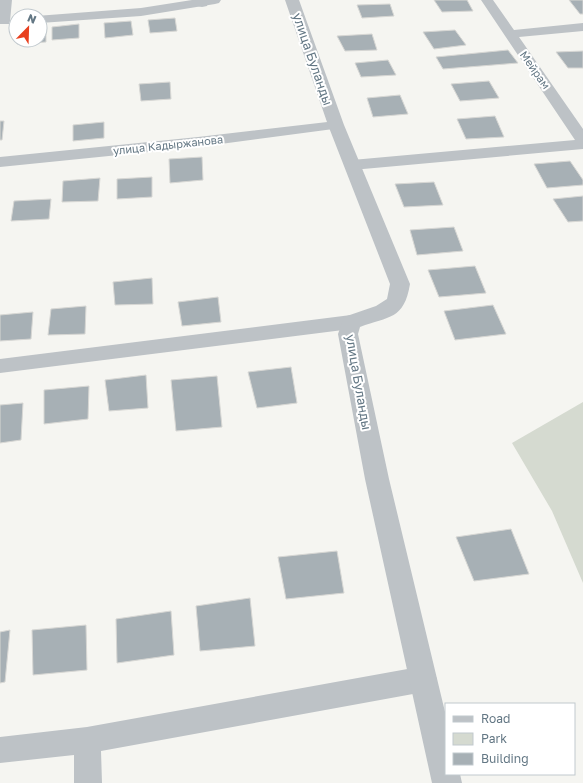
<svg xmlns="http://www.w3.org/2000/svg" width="583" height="783" viewBox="0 0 583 783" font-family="'Golos Text',sans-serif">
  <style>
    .green { fill: #d5dad0 }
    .building { fill: #a7b0b5; stroke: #d7d7d4 }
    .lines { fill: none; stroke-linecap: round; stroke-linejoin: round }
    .minor { fill: #bdc2c6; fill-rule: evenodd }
    .tertiary { fill: #bdc2c6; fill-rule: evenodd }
    .labels { text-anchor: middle; stroke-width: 4; stroke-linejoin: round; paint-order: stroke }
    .far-street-label { font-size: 11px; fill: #637784; stroke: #fff }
    .street-label { font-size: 13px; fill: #637784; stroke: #fff }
  </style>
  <rect width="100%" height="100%" fill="#f5f5f1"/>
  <path class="green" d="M583 402V583L552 511 512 443Z"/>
  <g class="building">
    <path d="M434 0H467L473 11 442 12Z"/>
    <path d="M569 0H583V14H580Z"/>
    <path d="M390 4 394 16 362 18 357 5Z"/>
    <path d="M175 18 177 31 150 33 148 20Z"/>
    <path d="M131 21 133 35 105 38 104 23Z"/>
    <path d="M79 24V38L52 40V27Z"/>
    <path d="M46 27V42L17 44V40H40V28Z"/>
    <path d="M455 30 466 45 434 49 423 32Z"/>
    <path d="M372 34 377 50 345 51 337 36Z"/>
    <path d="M508 50 518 63 443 69 436 57Z"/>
    <path d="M583 51V68H568L556 52Z"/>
    <path d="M388 60 396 75 361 77 355 63Z"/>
    <path d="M489 81 499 98 460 101 451 84Z"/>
    <path d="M170 82 171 99 141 101 139 84Z"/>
    <path d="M400 95 408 114 373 117 367 98Z"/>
    <path d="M495 116 504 137 466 139 457 119Z"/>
    <path d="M0 121H4L2 140H0Z"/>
    <path d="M104 122V138L73 141V125Z"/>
    <path d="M202 157 203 180 170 183 169 159Z"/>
    <path d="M570 161 583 180V185L547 188 534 164Z"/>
    <path d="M152 177V197L117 199V179Z"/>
    <path d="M100 178 98 201 62 202 63 181Z"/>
    <path d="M434 182 443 205 404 207 395 184Z"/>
    <path d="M583 196V221L568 222 553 199Z"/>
    <path d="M51 199 49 219 11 221 14 201Z"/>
    <path d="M454 227 463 251 417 255 410 230Z"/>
    <path d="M475 266 486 293 439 297 428 270Z"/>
    <path d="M152 278 153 304 115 305 113 282Z"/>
    <path d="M218 297 221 322 182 326 178 302Z"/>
    <path d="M493 305 506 334 455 340 444 311Z"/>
    <path d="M86 306 85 334 48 335 51 309Z"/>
    <path d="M33 312 31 339 0 341V315Z"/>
    <path d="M291 367 297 403 257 408 248 372Z"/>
    <path d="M146 375 148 408 109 411 105 380Z"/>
    <path d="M217 376 222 427 176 431 171 380Z"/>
    <path d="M89 386 88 419 44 424V390Z"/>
    <path d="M23 403 21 440 0 443V405Z"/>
    <path d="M511 529 529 574 474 581 456 537Z"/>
    <path d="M337 551 344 593 286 599 278 557Z"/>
    <path d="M250 598 255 646 200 651 196 606Z"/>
    <path d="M171 611 174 655 117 663 116 619Z"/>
    <path d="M86 625 87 670 33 675 32 630Z"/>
    <path d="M10 630 5 682 0 683V632Z"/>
  </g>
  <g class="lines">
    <g class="minor">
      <path d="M0 0H12L10 21 9 24H0Z"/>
      <path d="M192 0H221L219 3 215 4 141 16 40 23V16H36L141 8Z"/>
      <path d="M481 0H493L514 30 583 23V31L519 37 583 129V149L352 170 346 168 344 165 346 162 352 160 575 140Z"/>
      <path d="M336 121 341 122 343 125 341 128 198 147 0 167V157L198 137Z"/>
      <path d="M351 315 358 317 360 322 358 327 351 329 0 373V359Z"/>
      <path d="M424 666 433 670 437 679 433 688 424 692 101 751 102 783H74V755L0 763V737L87 727Z"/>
    </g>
    <g class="tertiary">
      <path d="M195 0H209L207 6 202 7 197 6Z"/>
      <path d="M285 0H299L344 125 410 284C404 320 389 316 360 327L358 334 389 479 446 716V774H460L462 783H432L365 479 338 334 344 317 376 306 387 299 390 284 328 125Z"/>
    </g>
  </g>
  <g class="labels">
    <g class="far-street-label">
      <text transform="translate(535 70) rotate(55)" y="4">Мейрам</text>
      <text transform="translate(168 145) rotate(-6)" y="4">улица Кадыржанова</text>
    </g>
    <g class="street-label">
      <text transform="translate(313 59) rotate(71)" y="5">улица Буланды</text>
      <text transform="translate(359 382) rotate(80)" y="5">улица Буланды</text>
    </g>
  </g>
  <rect x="445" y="703" width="130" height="72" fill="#ffffff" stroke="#c1c9ce"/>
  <rect x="453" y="716" width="20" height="6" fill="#bdc2c6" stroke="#c1c9ce"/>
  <text x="481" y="723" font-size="12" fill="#637784">Road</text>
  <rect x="453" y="733" width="20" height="12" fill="#d5dad0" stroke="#c1c9ce"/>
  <text x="481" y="743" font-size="12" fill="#637784">Park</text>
  <rect x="453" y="753" width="20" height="12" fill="#a7b0b5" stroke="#c1c9ce"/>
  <text x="481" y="763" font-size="12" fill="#637784">Building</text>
  <g transform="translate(28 28) rotate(23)"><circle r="19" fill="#ffffff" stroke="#c1c9ce"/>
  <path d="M0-3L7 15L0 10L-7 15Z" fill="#e8401f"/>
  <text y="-6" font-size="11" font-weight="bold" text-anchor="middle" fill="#637784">N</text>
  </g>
</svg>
